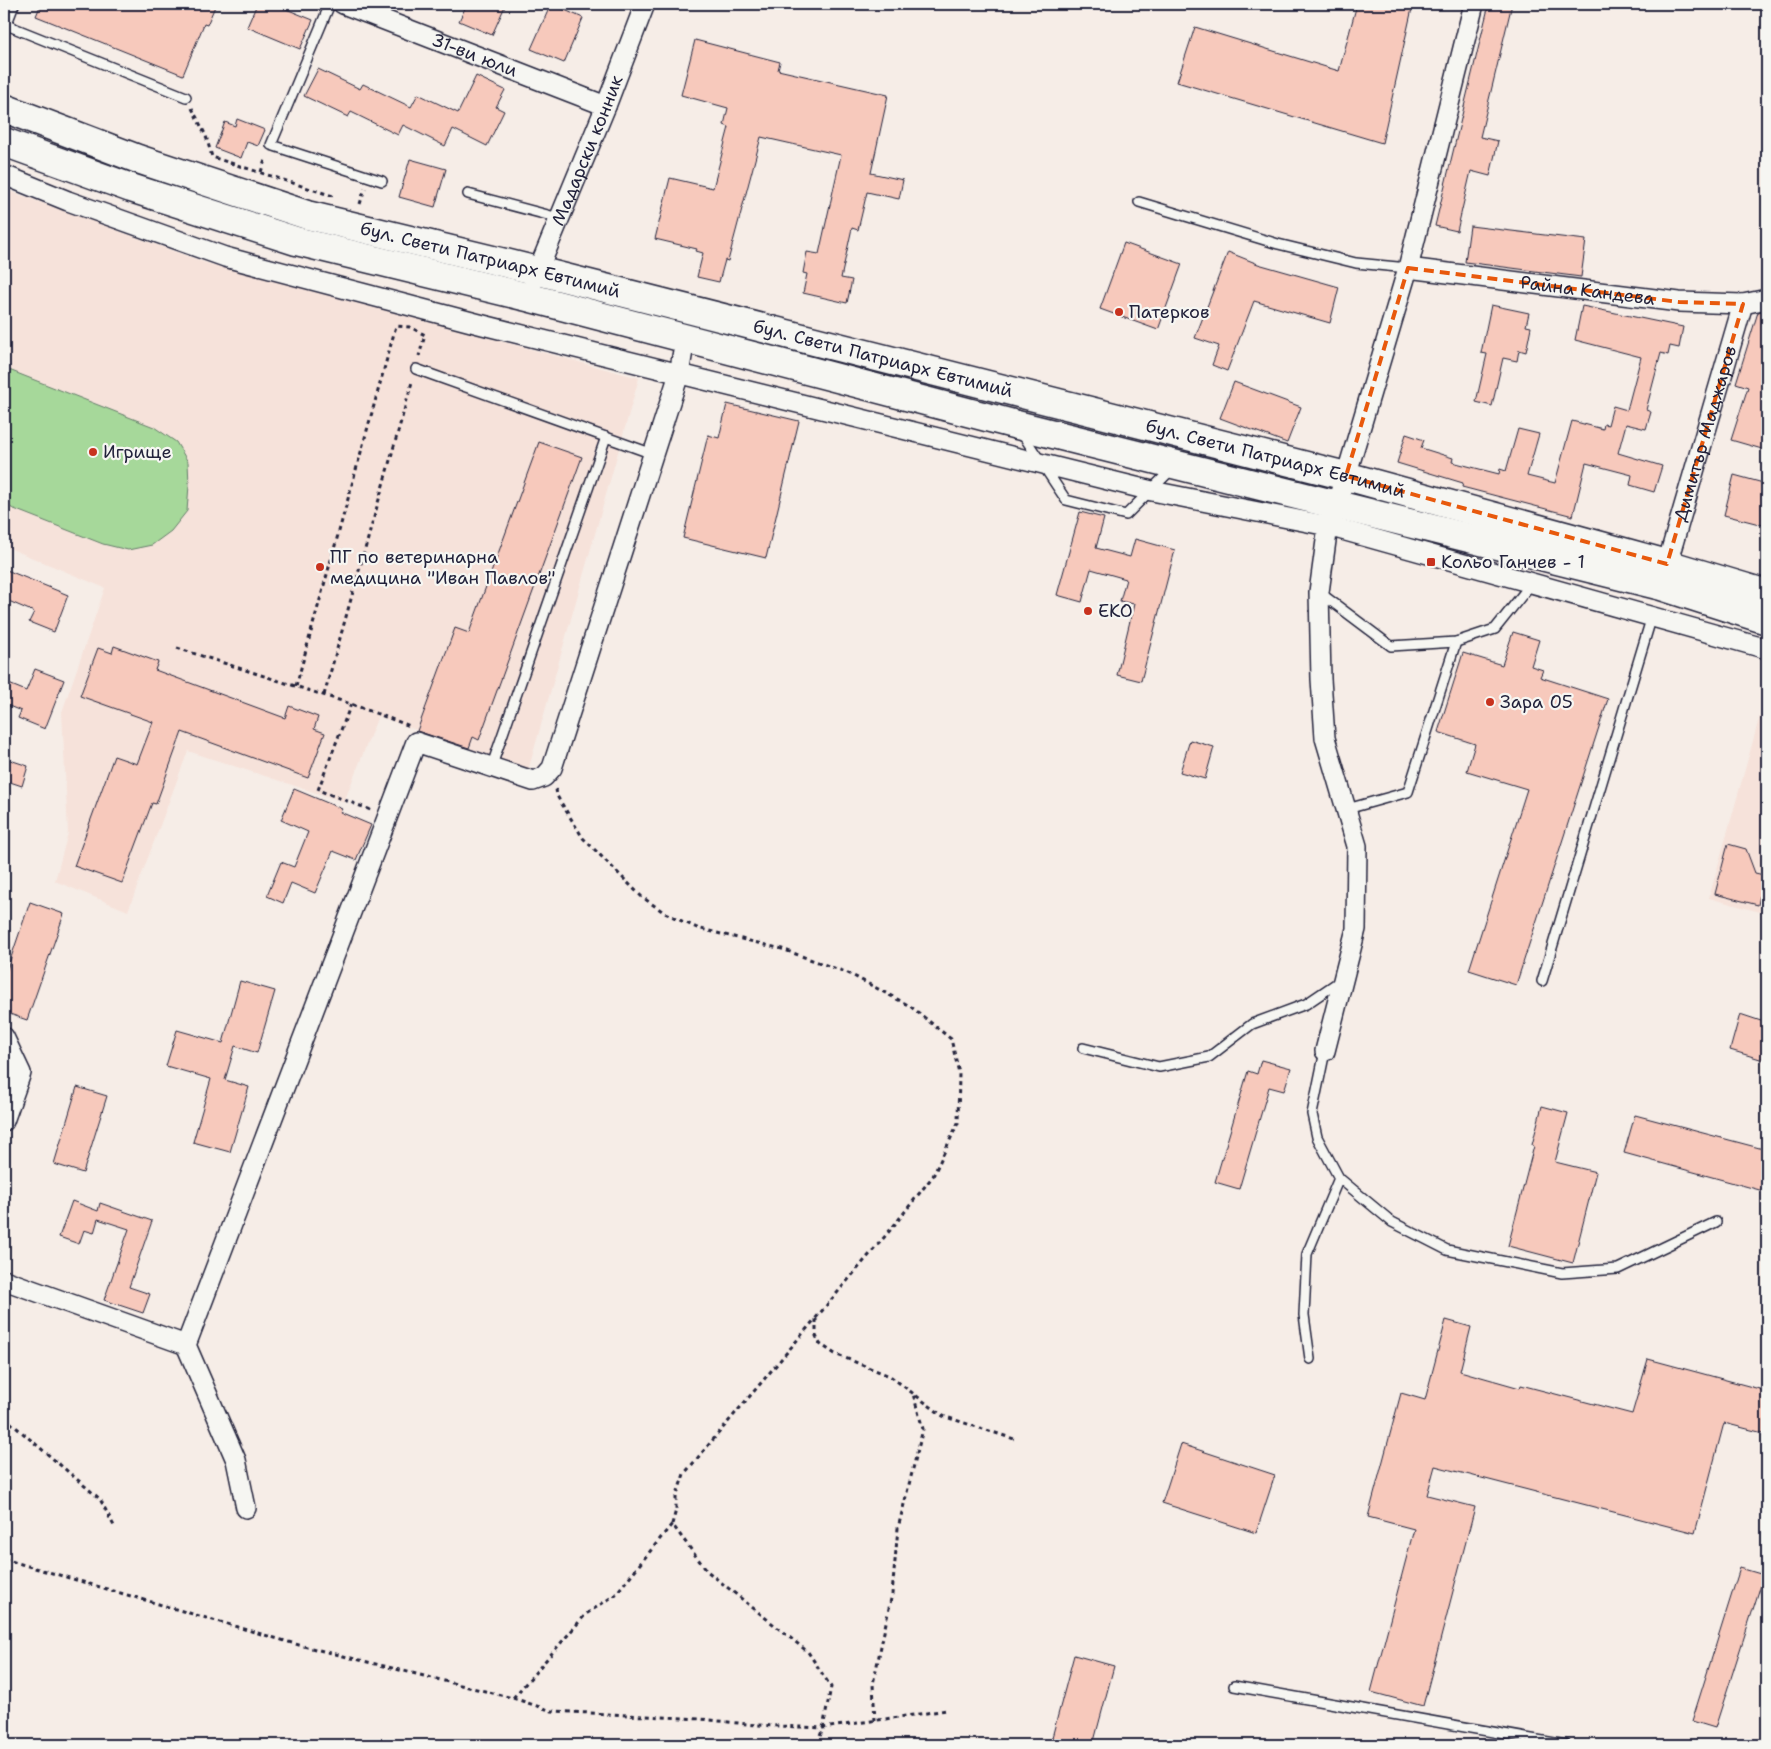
<svg xmlns="http://www.w3.org/2000/svg" width="1771" height="1749" viewBox="0 0 1771 1749" font-family="'Shantell Sans',sans-serif">
  <style>
    .built { fill: #f6e2da }
    .green { fill: #a6d89a; stroke: #647d6a }
    .building { fill: #f7c9bc; stroke: #22223b }
    .lines { fill: none; stroke-linecap: round; stroke-linejoin: round }
    .lane-casing { stroke: #22223b; stroke-width: 12 }
    .street-casing { stroke: #22223b; stroke-width: 22 }
    .primary-casing { stroke: #22223b; stroke-width: 31 }
    .path { stroke: #22223b; stroke-width: 3; stroke-dasharray: 4 4; stroke-linecap: butt }
    .lane { stroke: #f6f6f2; stroke-width: 9 }
    .street { stroke: #f6f6f2; stroke-width: 19 }
    .primary { stroke: #f6f6f2; stroke-width: 28 }
    .marked { fill: none; stroke: #e8590c; stroke-width: 4; stroke-dasharray: 10 6; stroke-linejoin: round }
    .poi-dot { fill: #c8321e; stroke: #f6f6f2; stroke-width: 2 }
    .labels { text-anchor: middle; stroke-width: 4.5; stroke-linejoin: round; paint-order: stroke }
    .street-label { font-size: 18px; fill: #22223b; stroke: #f6f6f2 }
    .poi-label { font-size: 18px; fill: #22223b; stroke: #f6f6f2; text-anchor: start }
  </style>
  <rect width="100%" height="100%" fill="#f6ede7"/>
  <filter id="ink" filterUnits="userSpaceOnUse"><feTurbulence type="fractalNoise" baseFrequency=".02" numOctaves="2"/><feDisplacementMap in="SourceGraphic" scale="10" xChannelSelector="R" yChannelSelector="G"/><feConvolveMatrix kernelMatrix="1 2 1 2 8 2 1 2 1" color-interpolation-filters="sRGB"/></filter>
  <g filter="url(#ink)">
    <g class="built">
      <path d="M4 189 206 263 639 378 528 771 378 716 344 802 188 751 128 911 55 881 68 833 62 712 105 588 4 546Z"/>
      <path d="M1765 698 1767 699V914L1709 898Z"/>
    </g>
    <path class="green" d="M4 368 154 427 176 442 188 462 189 485 187 511 171 531 152 545 128 550 103 544 4 505Z"/>
    <g class="building">
      <path d="M41 4H216L207 25 204 24 183 75 36 16Z"/>
      <path d="M257 4H274L313 20 300 49 247 27Z"/>
      <path d="M467 4H506L492 35 459 21Z"/>
      <path d="M551 4 583 18 564 63 531 49Z"/>
      <path d="M1357 4H1413L1382 143 1177 82 1195 27 1339 71Z"/>
      <path d="M1489 4H1512L1480 137 1498 141 1490 176 1471 171 1457 231 1435 226Z"/>
      <path d="M695 40 780 62 778 70 888 95 871 173 903 180 899 199 867 192 858 230 852 228 841 278 852 280 847 303 803 293 807 274 803 273 807 252 819 254 841 155 761 137 728 261 725 260 719 282 697 277 703 253 696 251 697 249 655 239 670 178 713 188 729 127 724 125 728 108 681 95Z"/>
      <path d="M318 69 360 89 363 84 411 107 418 94 458 113 476 76 505 90 496 107 504 111 487 146 453 129 445 146 403 125 398 135 351 112 348 117 304 96Z"/>
      <path d="M237 119 265 130 258 146 247 142 241 158 215 148 225 122 235 126Z"/>
      <path d="M410 159 446 169 435 207 399 197Z"/>
      <path d="M1470 226 1586 240 1581 277 1465 262Z"/>
      <path d="M1124 243 1182 264 1158 330 1100 309Z"/>
      <path d="M1228 252 1258 264 1339 287 1330 323 1254 301 1227 371 1212 365 1219 346 1195 338Z"/>
      <path d="M1491 305 1529 313 1526 326 1531 327 1526 352 1519 350 1517 361 1503 358 1492 406 1476 402 1487 354 1481 353Z"/>
      <path d="M1582 306 1683 327 1679 348 1670 346 1668 355 1661 353 1646 410 1651 412 1646 429 1626 424 1618 453 1662 466 1654 492 1630 485 1632 475 1586 463 1573 516 1462 487 1463 483 1397 463 1406 434 1424 440 1421 448 1453 458 1452 462 1499 474 1500 469 1506 471 1518 429 1539 434 1527 476 1555 483 1572 421 1603 429 1604 424 1608 425 1613 406 1627 410 1641 357 1575 340Z"/>
      <path d="M1767 310V431L1762 449 1731 440 1748 387 1736 383 1758 312Z"/>
      <path d="M1234 382 1301 407 1287 443 1220 418Z"/>
      <path d="M727 404 799 421 766 558 683 538 708 435 719 438Z"/>
      <path d="M539 442 582 457 479 740 473 737 469 748 417 731 455 628 469 633Z"/>
      <path d="M1734 475 1767 484V526L1724 515Z"/>
      <path d="M1080 512 1104 518 1096 548 1130 557 1135 539 1175 550 1141 681 1117 675 1134 604 1120 601 1126 579 1091 569 1082 602 1057 595Z"/>
      <path d="M4 569 68 595 54 632 29 622 34 612 4 599Z"/>
      <path d="M1513 632 1539 640 1531 666 1543 670 1540 677 1608 699 1516 985 1469 970 1527 789 1467 771 1475 744 1438 732 1463 653 1502 665Z"/>
      <path d="M114 646 158 662 155 670 285 718 289 706 318 717 314 729 325 733 308 778 182 732 156 804 152 803 122 883 74 866 114 756 137 764 153 722 80 696 98 648 112 653Z"/>
      <path d="M35 669 64 680 45 729 18 718 21 711 4 704V682L26 691Z"/>
      <path d="M1190 740 1214 747 1205 779 1180 772Z"/>
      <path d="M4 758 28 766 22 786 4 780Z"/>
      <path d="M294 789 342 809 340 812 371 825 356 860 333 851 315 893 291 883 283 903 267 896 281 862 294 867 308 832 281 820Z"/>
      <path d="M1728 844 1746 849 1755 873 1764 875 1758 905 1715 894Z"/>
      <path d="M30 902 64 914 27 1020 4 1012V978Z"/>
      <path d="M240 981 275 991 257 1053 235 1046 225 1080 249 1087 230 1152 193 1142 211 1079 166 1066 177 1030 223 1043Z"/>
      <path d="M1740 1014 1767 1023V1061L1730 1050Z"/>
      <path d="M1261 1060 1291 1068 1284 1091 1269 1087 1239 1189 1215 1182 1248 1071 1257 1074Z"/>
      <path d="M77 1087 107 1096 83 1173 54 1164Z"/>
      <path d="M1542 1106 1568 1113 1555 1162 1596 1172 1573 1263 1508 1246 1534 1146 1532 1145Z"/>
      <path d="M1635 1115 1767 1150V1192L1624 1153Z"/>
      <path d="M72 1201 98 1211 100 1203 152 1221 129 1287 150 1294 143 1313 104 1300 129 1229 98 1219 94 1233 84 1230 79 1244 59 1237Z"/>
      <path d="M1446 1320 1471 1327 1460 1371 1520 1388 1521 1385 1632 1414 1648 1359 1767 1391V1434L1724 1423 1695 1533 1435 1466 1427 1495 1475 1507 1423 1706 1371 1692 1414 1529 1368 1517 1401 1393 1425 1400Z"/>
      <path d="M1181 1444 1275 1475 1256 1533 1162 1503Z"/>
      <path d="M1740 1568 1764 1575 1715 1728 1692 1721Z"/>
      <path d="M1074 1655 1114 1666 1093 1745H1050Z"/>
    </g>
    <g class="lines">
      <g class="lane-casing">
        <g id="lane">
          <path d="M330 4 271 145 382 181"/>
          <path d="M4 24 186 97"/>
          <path d="M468 194 559 218"/>
          <path d="M1139 202 1278 244 1356 263 1408 268"/>
          <path d="M416 369 653 454"/>
          <path d="M1021 432 1066 500 1126 515 1173 468"/>
          <path d="M1319 592 1391 646 1456 642 1495 629 1531 584"/>
          <path d="M491 768 606 437"/>
          <path d="M1347 809 1408 792 1456 642"/>
          <path d="M1542 981 1652 616"/>
          <path d="M1083 1048 1159 1067 1209 1057 1252 1024 1306 1004 1340 981"/>
          <path d="M1325 1051 1312 1114 1317 1137 1339 1178 1392 1222 1447 1250 1562 1273 1618 1269 1716 1222"/>
          <path d="M1310 1359 1304 1315 1307 1254 1339 1178"/>
          <path d="M1234 1686 1566 1745"/>
        </g>
      </g>
      <g class="street-casing">
        <g id="street">
          <path id="s1" d="M343 4 606 106"/>
          <path d="M4 17 9 4"/>
          <path d="M4 175 68 201 225 257 483 325 1152 491 1328 526 1767 649"/>
          <path id="s2" d="M1408 268 1679 302 1743 304 1767 299"/>
          <path id="s3" d="M534 280 606 106 645 4"/>
          <path id="s4" d="M1667 564 1743 304"/>
          <path d="M4 1037 21 1073 4 1121"/>
          <path d="M1325 1051 1356 929 1357 846 1325 738 1321 679 1319 592 1328 526 1346 476 1408 268 1474 4"/>
          <path d="M4 1280 186 1345 416 742 533 781 544 777 552 768 679 374 685 339"/>
          <path d="M186 1345 236 1460 246 1508"/>
        </g>
      </g>
      <g class="primary-casing">
        <g id="primary">
          <path id="s5" d="M4 108 138 159 307 215 538 271 1346 476 1667 564 1767 594"/>
          <path d="M4 142 131 188 296 241 527 297 1017 425 1661 586 1767 620"/>
        </g>
      </g>
      <g class="path">
        <path d="M192 108 206 136 212 157 336 197"/>
        <path d="M261 172 266 157"/>
        <path d="M360 204 365 188"/>
        <path d="M177 648 351 704 410 726"/>
        <path d="M296 686 396 326 410 327 425 335 419 356"/>
        <path d="M324 695 412 382"/>
        <path d="M351 704 318 790 371 810"/>
        <path d="M556 789 557 796 583 838 642 897 665 913 697 928 782 949 848 973 910 1006 951 1039 959 1073 958 1123 933 1176 892 1228 684 1474 676 1497V1510L672 1524 707 1571 808 1652 831 1687 823 1728 817 1745"/>
        <path d="M816 1319V1336L820 1344 835 1354 890 1376 943 1416 1014 1439"/>
        <path d="M4 1417 100 1499 114 1526"/>
        <path d="M4 1559 299 1645 513 1698 586 1614 615 1595 672 1524"/>
        <path d="M513 1698 552 1711 701 1719 756 1725 823 1728 947 1710"/>
        <path d="M875 1721 873 1684 892 1594 898 1528 923 1429 913 1394"/>
      </g>
      <use href="#lane" class="lane"/>
      <use href="#street" class="street"/>
      <use href="#primary" class="primary"/>
    </g>
  </g>
  <path class="marked" d="M1408 268 1679 302 1743 304 1667 564 1346 476Z"/>
  <g class="poi-dot">
    <circle cx="1119" cy="312" r="5"/>
    <circle cx="93" cy="452" r="5"/>
    <rect x="1426" y="557" width="10" height="10" rx="2.5"/>
    <circle cx="320" cy="567" r="5"/>
    <circle cx="1088" cy="611" r="5"/>
    <circle cx="1490" cy="702" r="5"/>
  </g>
  <g class="labels">
    <g class="street-label">
      <text dy="6" stroke="none"><textPath href="#s1" startOffset="141">31-ви юли</textPath></text>
      <text dy="6" stroke="none"><textPath href="#s3" startOffset="140">Мадарски конник</textPath></text>
      <text dy="6" stroke="none"><textPath href="#s5" startOffset="510">бул. Свети Патриарх Евтимий</textPath></text>
      <text dy="6" stroke="none"><textPath href="#s2" startOffset="181">Райна Кандева</textPath></text>
      <text dy="6" stroke="none"><textPath href="#s5" startOffset="915">бул. Свети Патриарх Евтимий</textPath></text>
      <text dy="6" stroke="none"><textPath href="#s4" startOffset="136">Димитър Маджаров</textPath></text>
      <text dy="6" stroke="none"><textPath href="#s5" startOffset="1320">бул. Свети Патриарх Евтимий</textPath></text>
    </g>
    <g class="poi-label">
      <text x="1129" y="318">Патерков</text>
      <text x="103" y="458">Игрище</text>
      <text x="330" y="563">ПГ по ветеринарна<tspan x="330" dy="21">медицина "Иван Павлов"</tspan></text>
      <text x="1441" y="568">Кольо Ганчев - 1</text>
      <text x="1098" y="617">EKO</text>
      <text x="1500" y="708">Зара 05</text>
    </g>
  </g>
  <rect width="1771" height="1749" fill="none" stroke="#f6f6f2" stroke-width="20"/>
  <rect x="10" y="10" width="1751" height="1729" fill="none" stroke="#22223b" stroke-width="2" filter="url(#ink)"/>
</svg>
